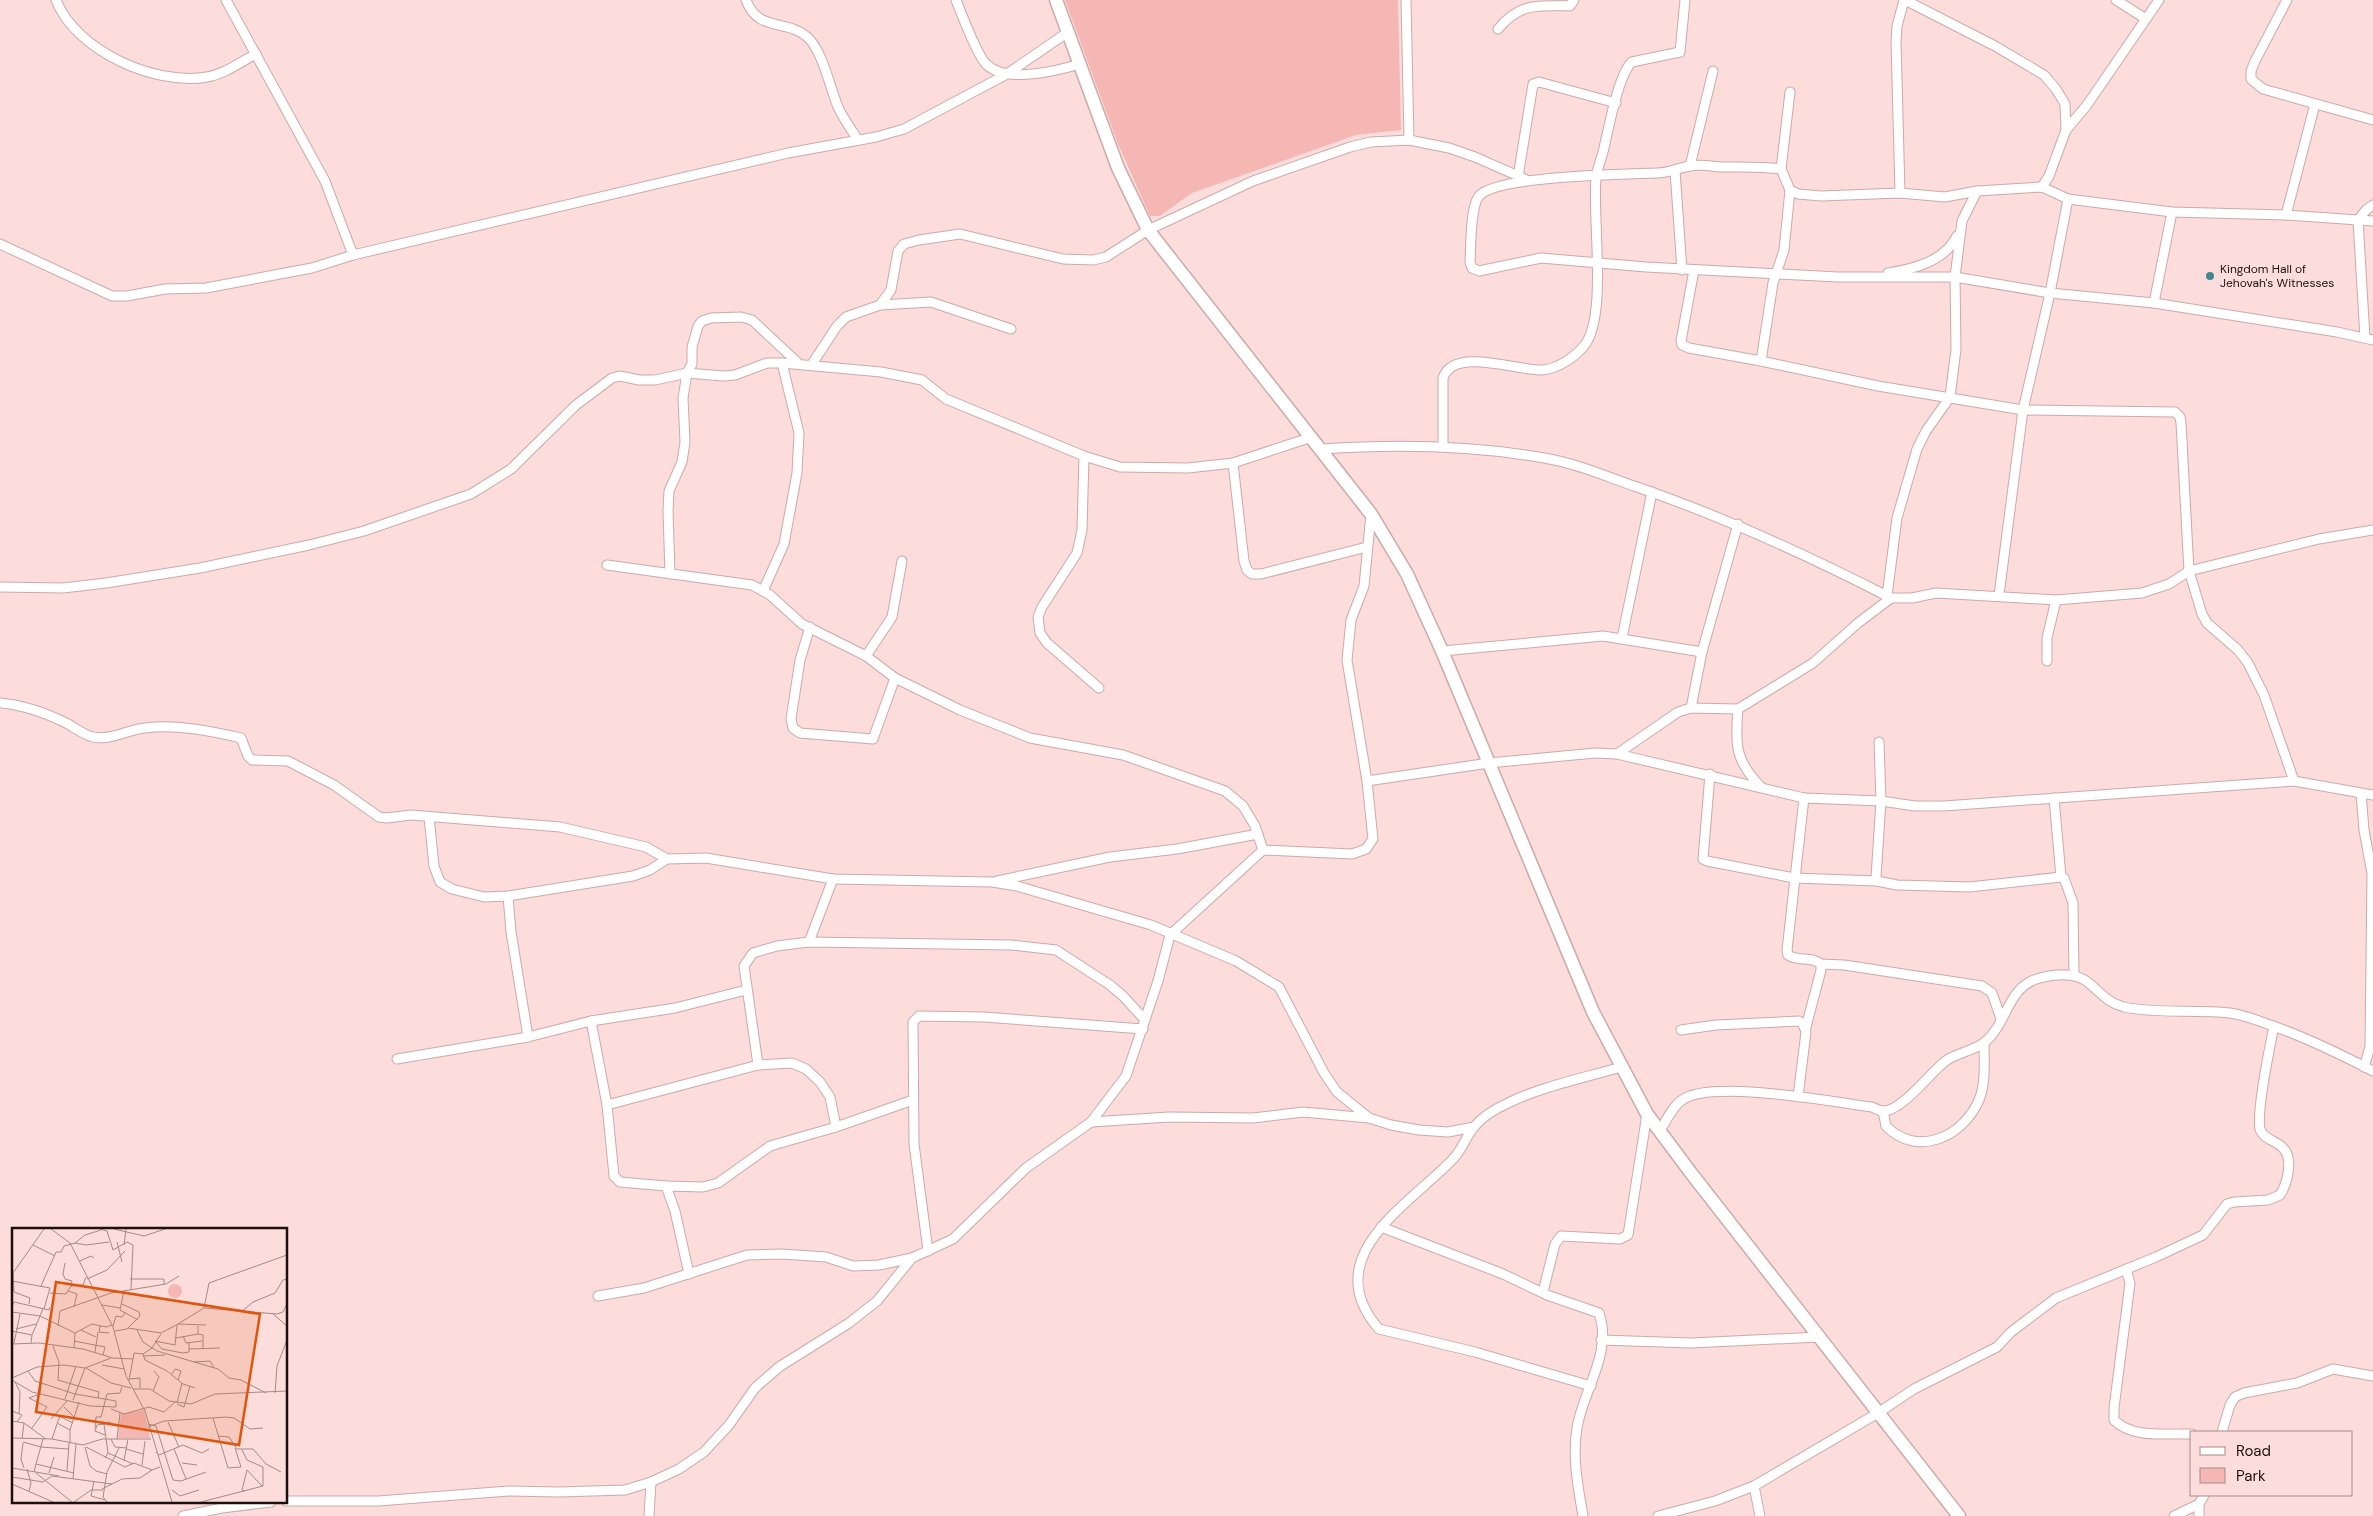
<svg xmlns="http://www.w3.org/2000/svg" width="2373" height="1516" viewBox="0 0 2373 1516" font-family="'DM Sans',sans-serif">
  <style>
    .green { fill: #f5b7b4 }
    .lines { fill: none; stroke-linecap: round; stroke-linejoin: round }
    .street-casing { stroke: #cda9a7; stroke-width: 11 }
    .secondary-casing { stroke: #cda9a7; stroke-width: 15 }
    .street { stroke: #fff; stroke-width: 9 }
    .secondary { stroke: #fff; stroke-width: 12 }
    .poi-dot { fill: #3f878d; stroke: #fcdddc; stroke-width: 2 }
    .labels { text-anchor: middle; stroke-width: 4.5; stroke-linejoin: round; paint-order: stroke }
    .poi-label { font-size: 12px; fill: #1c100f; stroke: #fcdddc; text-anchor: start }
    .inset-road { fill: none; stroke: #a28b8a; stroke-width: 1 }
    .view { fill: #de550c; fill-opacity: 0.15; stroke: #de550c; stroke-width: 2.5 }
    .inset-edge { fill: none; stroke: #1c100f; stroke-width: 2.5 }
  </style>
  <rect width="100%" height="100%" fill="#fcdddc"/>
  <path class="green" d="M1065 0H1398L1401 130 1356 135 1192 193 1160 216H1150L1118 144Z"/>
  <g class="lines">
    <g class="street-casing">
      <g id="street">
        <path d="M56 0C76 51 155 86 207 77 225 74 240 62 256 54"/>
        <path d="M226 0 325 181 353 255"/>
        <path d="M746 0C758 32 785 19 806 36 822 48 830 88 838 107 843 118 851 129 858 140"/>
        <path d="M956 0C962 15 976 53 986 64 1006 84 1056 71 1080 64"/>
        <path d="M1406 0 1409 140"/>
        <path d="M1905 0 1995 46 2044 75 2056 89 2065 104 2066 130"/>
        <path d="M2116 0 2146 19"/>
        <path d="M2287 0 2255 61 2251 71V79L2263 89 2373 120"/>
        <path d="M1498 29C1519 3 1538 5 1570 6L1574 0"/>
        <path d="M1690 166 1713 71"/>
        <path d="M1781 169 1790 92"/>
        <path d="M1675 171 1682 270"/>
        <path d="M1518 177 1533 84 1539 82 1616 103"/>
        <path d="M2042 187 2049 176 2066 130 2087 105 2159 0"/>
        <path d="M1900 193 1896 41 1897 26 1904 0"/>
        <path d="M2286 215 2315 104"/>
        <path d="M2373 221 2286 215 2172 212 2068 199 2042 187 1977 191 1945 197 1900 193 1821 196 1798 194 1790 190 1781 169C1762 166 1740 167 1720 167 1711 166 1699 164 1690 166 1678 168 1669 173 1657 173 1625 174 1499 176 1480 195 1470 204 1471 247 1470 262L1472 268 1479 271 1541 258 1646 267 1838 277H1955L2050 293 2154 303 2337 332 2373 340"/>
        <path d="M0 244 112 296H127L165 289 206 288 312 268 353 255 788 153 876 137 904 129 1007 74 1068 32"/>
        <path d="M1694 270 1681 341 1682 345 1689 348 1761 361 1878 386 2023 410 2175 412 2180 417 2181 423 2189 571 2202 614 2207 623 2238 650 2248 663 2264 695 2294 781"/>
        <path d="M1888 273C1914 269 1945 261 1957 236"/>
        <path d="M2154 303 2172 212"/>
        <path d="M880 305 931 302 1011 329"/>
        <path d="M2365 338 2358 220 2366 210 2373 205"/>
        <path d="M1761 361 1773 283 1784 250 1790 190"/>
        <path d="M812 364 837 326 846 317 880 305 891 290 898 251 904 244 919 240 960 234 1063 259 1093 260 1106 257 1148 230 1253 181 1350 147 1371 142 1409 140 1449 148 1475 157 1525 179"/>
        <path d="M1443 447V378C1454 346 1517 371 1542 370 1557 369 1574 358 1584 346 1608 317 1592 217 1596 178 1597 169 1601 160 1603 152 1609 128 1616 85 1629 65L1632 62 1680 52 1685 0"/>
        <path d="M1322 449C1396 444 1470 445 1544 458 1575 463 1605 476 1634 486 1722 516 1805 554 1887 596"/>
        <path d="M1084 456 1082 530 1077 553 1042 607 1038 617 1040 633 1047 643 1099 688"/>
        <path d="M1233 463 1244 561 1247 570 1252 574H1261L1367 547"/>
        <path d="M607 565 752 585 770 595 802 624 866 656 895 678 960 710 1030 738 1123 755 1225 791 1243 806 1255 826 1263 850 1352 854 1366 849 1373 839 1367 781 1489 763 1595 753 1617 754 1804 798 1881 801 1915 806H1944L2294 781 2373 795"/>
        <path d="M670 574 668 511 669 491 682 462 685 442 683 398 687 373 692 364V347L698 326 702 321 711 318 741 317 752 320 797 362"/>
        <path d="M0 587 63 588 106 583 200 568 309 545 364 531 471 494 511 469 576 405 612 378 620 376 639 380H655L687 373 723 376 735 375 767 363H782L881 372 922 380 946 399 1084 456 1120 467 1188 468 1233 463 1312 437"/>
        <path d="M763 591 784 544 797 473 799 433 782 363"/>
        <path d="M1999 595 2023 410 2050 293 2068 199"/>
        <path d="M1891 598 1887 596 1897 518 1917 449 1926 431 1950 397 1956 349 1955 277 1962 221 1977 191"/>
        <path d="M810 627 800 660 791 719 793 728 800 733 873 739 895 678"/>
        <path d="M1622 638 1652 492"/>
        <path d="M1442 651 1603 636 1702 652"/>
        <path d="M866 656 892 617 902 561"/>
        <path d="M2047 661V638L2056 600"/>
        <path d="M0 703C24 705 44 712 66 723 74 727 84 735 93 737 110 741 129 729 145 728 176 724 211 731 241 738L248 756 252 760 288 761 334 785 379 817 387 818 411 815 560 827 646 847 667 859 706 858 833 879 992 882 1017 886 1151 925 1236 961 1279 987 1324 1073 1337 1092 1369 1118"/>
        <path d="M1691 708 1702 652 1738 524"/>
        <path d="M1738 709C1735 744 1735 761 1761 787"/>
        <path d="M1617 754 1678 712 1691 708 1738 709 1813 663 1858 623 1891 598H1912L1936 593 2056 600 2142 593 2169 584 2189 571 2319 539 2373 530"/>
        <path d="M1710 774 1703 859 1707 861 1794 878 1877 881 1897 885 1969 887 2061 877 2064 878 2073 903 2074 975"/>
        <path d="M1367 781 1347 660 1351 620 1364 586 1371 514"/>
        <path d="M2361 793 2364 830 2372 874 2370 1047 2364 1067"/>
        <path d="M1804 798 1787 950 1788 955C1798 962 1812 956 1821 964V970L1806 1027"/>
        <path d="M2054 798 2061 877"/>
        <path d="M429 817 434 866 440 882 452 889 484 897 508 896 633 876 650 870 667 859"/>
        <path d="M997 881 1110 857 1177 849 1258 834"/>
        <path d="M1877 881 1876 877 1881 801 1879 742"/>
        <path d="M508 896 511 932 528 1037"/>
        <path d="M809 942 833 879"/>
        <path d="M1821 964 1844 965 1982 986 1992 993 2001 1019"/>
        <path d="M591 1021 607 1105 614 1176 620 1182 666 1186 675 1211 689 1274"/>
        <path d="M1681 1030 1716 1025 1799 1021 1803 1024 1806 1032 1798 1097"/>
        <path d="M397 1059 528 1037 591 1021 675 1008 746 990"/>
        <path d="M758 1065 744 966 753 953 777 946 809 942 1011 945 1056 950 1110 985 1123 996 1145 1020"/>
        <path d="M607 1105 758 1065 792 1063 806 1069 820 1082 830 1097 836 1127"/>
        <path d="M1883 1111 1886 1126C1917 1158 1963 1137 1979 1100 1986 1083 1984 1061 1984 1043"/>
        <path d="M1091 1122 1126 1076 1158 981 1170 935 1263 850"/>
        <path d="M1660 1131C1666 1121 1672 1107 1682 1100 1711 1079 1833 1102 1872 1107 1875 1108 1879 1111 1882 1111 1901 1113 1932 1070 1947 1060 1958 1053 1975 1050 1985 1042 2008 1023 2007 986 2040 978 2056 974 2077 972 2090 984 2102 994 2108 1003 2124 1007 2156 1014 2196 1009 2230 1013 2245 1015 2259 1021 2273 1026 2308 1038 2340 1054 2373 1071"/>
        <path d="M666 1186 703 1187 718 1183 770 1146 836 1127 913 1100"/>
        <path d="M1381 1227 1503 1274 1547 1295 1599 1313C1613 1353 1583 1390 1577 1428 1572 1457 1578 1487 1583 1516"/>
        <path d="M928 1251 914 1144 913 1022 919 1016 984 1017 1143 1029"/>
        <path d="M2126 1269 2130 1283 2114 1408V1420C2133 1439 2166 1433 2192 1434"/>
        <path d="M1543 1292 1555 1244 1561 1236 1620 1239 1628 1235 1647 1114"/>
        <path d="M598 1296 644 1288 747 1255 782 1254 826 1257 853 1266 879 1265 912 1258 953 1239 1026 1168 1091 1122 1169 1117 1253 1118 1303 1112 1369 1118 1391 1125 1419 1130 1448 1132 1474 1127"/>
        <path d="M1601 1340 1691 1343 1819 1337"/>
        <path d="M1591 1386 1475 1352 1379 1329C1316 1257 1409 1205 1453 1159 1462 1150 1466 1136 1474 1127 1482 1117 1497 1108 1508 1103 1543 1086 1584 1078 1621 1067"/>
        <path d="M2222 1432 2230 1405 2235 1397 2244 1393 2297 1383 2333 1369 2373 1376"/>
        <path d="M1754 1486 1760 1516"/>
        <path d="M286 1501H378L509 1491 559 1492 625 1490 651 1482 679 1469 704 1452 729 1425 755 1388 779 1367 849 1323 877 1301 912 1258"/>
        <path d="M2199 1504V1516"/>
        <path d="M183 1516 222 1508 271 1502"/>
        <path d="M649 1516 651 1482"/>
        <path d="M1658 1516 1715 1501 1754 1486 1878 1413 1914 1389 1997 1347 2011 1332 2056 1298 2156 1257 2203 1235 2227 1204 2234 1202 2268 1200 2280 1195C2287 1184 2294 1159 2283 1148 2277 1141 2263 1139 2260 1129 2256 1112 2270 1046 2274 1026"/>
        <path d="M2174 1516 2199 1504 2204 1495"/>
      </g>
    </g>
    <g class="secondary-casing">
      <path id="secondary" d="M1056 0 1118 168 1148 230 1371 514 1407 574 1442 651 1593 1012 1647 1114 1691 1173 1959 1516"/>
    </g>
    <use href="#street" class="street"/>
    <use href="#secondary" class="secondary"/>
  </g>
  <circle class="poi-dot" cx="2210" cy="276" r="5"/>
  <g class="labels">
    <g class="poi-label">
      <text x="2220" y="273">Kingdom Hall of<tspan x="2220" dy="14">Jehovah's Witnesses</tspan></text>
    </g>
  </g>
  <g transform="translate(12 1228)">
    <rect width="275" height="275" fill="#fcdddc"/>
    <path d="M156 63a7 7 0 1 1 14 0a7 7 0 1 1-14 0ZM132 182 138 210H106L109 186Z" fill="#f5b7b4"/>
    <path class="inset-road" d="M39 1 58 15 101 99 114 148 133 183 160 274M88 1 95 3 101 22 115 14 121 17 119 62M102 1 132 8 153 1M105 14 110 34M63 15 73 7 89 2M21 17 43 28M112 17 114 1M68 33 79 28 82 30M53 35 51 46 53 51 60 53 59 58M75 51 95 42 113 23M118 51H152V56M0 53 38 60 32 81M29 58 44 24H49L52 18 63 15 74 17 97 14M56 63 65 66 62 79M112 63 108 82 126 92M38 65 54 66 59 58 71 57 74 49M17 76 18 70 2 64 1 45 32 1M90 77 108 80M0 78 2 74 37 82 38 79M192 80 197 55 275 27M0 84 28 88 63 105M229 84 241 74 263 65 271 52 275 51M261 86 275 98M166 96 192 80 265 86 271 84 275 76M46 98 48 83 99 65 154 56 167 48M88 98 87 104 97 105M101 98 104 88 110 89 113 85M186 98V106L191 107V121M116 100 149 105 166 96 194 97M4 101 24 96M69 102 84 109M125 102 131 114 145 123 206 141 217 150 229 152 254 165M0 103 20 107 19 115M103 103 115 101 128 88 127 84 110 76M63 105 80 96 94 99 100 97M20 107 31 81M171 108 174 115 190 113M164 110 186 106M62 113 93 119 91 127M143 113 150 121 171 125 177 124V115M143 113 163 117 165 97M2 115 8 86M0 116 27 115 71 121 101 130 121 131 122 125 131 126 133 132 155 143 171 156 183 160M35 116 39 93M41 118 47 134 46 152 87 164 86 170M62 120 63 105M177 121 208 120M83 124 86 104M131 126 140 120 149 106M131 128 153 127M182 134 198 133 202 140M90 137 112 141M74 140 99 155 119 160M160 146 163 141 169 143 166 152M0 150 25 139 52 137 73 140 99 130M117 151 128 150V160M0 152 20 164 78 178 104 179V173L63 166 23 153 16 143M117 152 121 131M3 154 8 164 7 186M121 161H138L157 173 179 176 203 166 275 163M141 163 147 149 142 143M263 165 265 138 275 112M17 170 35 179 20 200M17 170 28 166 29 155M53 171 64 138M61 172 73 140M165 175 170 155M165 176 172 179 178 158M52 179 63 190M99 181 112 186 137 179 152 184 163 174M0 183 10 187 5 194M43 186 61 195M48 189 45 195 58 202M201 190 216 240 229 239 223 220M39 191 55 173M0 193 12 195 34 211M156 194 167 219M92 196 85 197 83 203 93 207M136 196 144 198 161 252 169 253 194 244M136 199 152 193 214 189 222 190 238 201 251 200M83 200 84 189H89L95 166 108 165 110 159M206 208 217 209 225 221H241L254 236 269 244M0 210 40 211 71 217 90 211H139M10 211 12 195M40 211 45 196M99 211 103 219 115 220M105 211 108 185M11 214 29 219 56 221M11 215 9 231 12 240M58 215V202L67 174M73 219 78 238 84 243 95 246M74 219 113 239 122 235 140 242 148 239M114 221 131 226M162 221 174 251M144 224 147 227 171 217 190 225 197 221M96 225 92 196 99 194M93 230 96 225 121 236M112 233 116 211M170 235 185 237M24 236 31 211M130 237 133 213M0 240 47 248M15 241 19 255 17 263M55 243 57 215M22 244 24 236 62 245M24 245 60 274M37 245 42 229M0 249 31 254 40 248 100 256M61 251 64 216M82 253 79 268 93 272M0 256 41 274M90 261 110 251 128 250 140 242M160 262 168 268 187 262M233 263 230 262 235 242 250 258M62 274 79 262H91M95 274 91 269 95 244 107 220M189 274 251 258V239L235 232 230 222"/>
    <path class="view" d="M44 54 248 86 227 217 24 184Z"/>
    <rect width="275" height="275" class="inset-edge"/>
  </g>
  <rect x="2190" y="1431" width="162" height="65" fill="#fcdddc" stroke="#a28b8a"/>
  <rect x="2200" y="1447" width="25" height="8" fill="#ffffff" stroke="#a28b8a"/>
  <text x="2236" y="1456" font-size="15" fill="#1c100f">Road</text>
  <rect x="2200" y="1468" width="25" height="15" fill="#f5b7b4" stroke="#a28b8a"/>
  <text x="2236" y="1481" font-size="15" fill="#1c100f">Park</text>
</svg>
